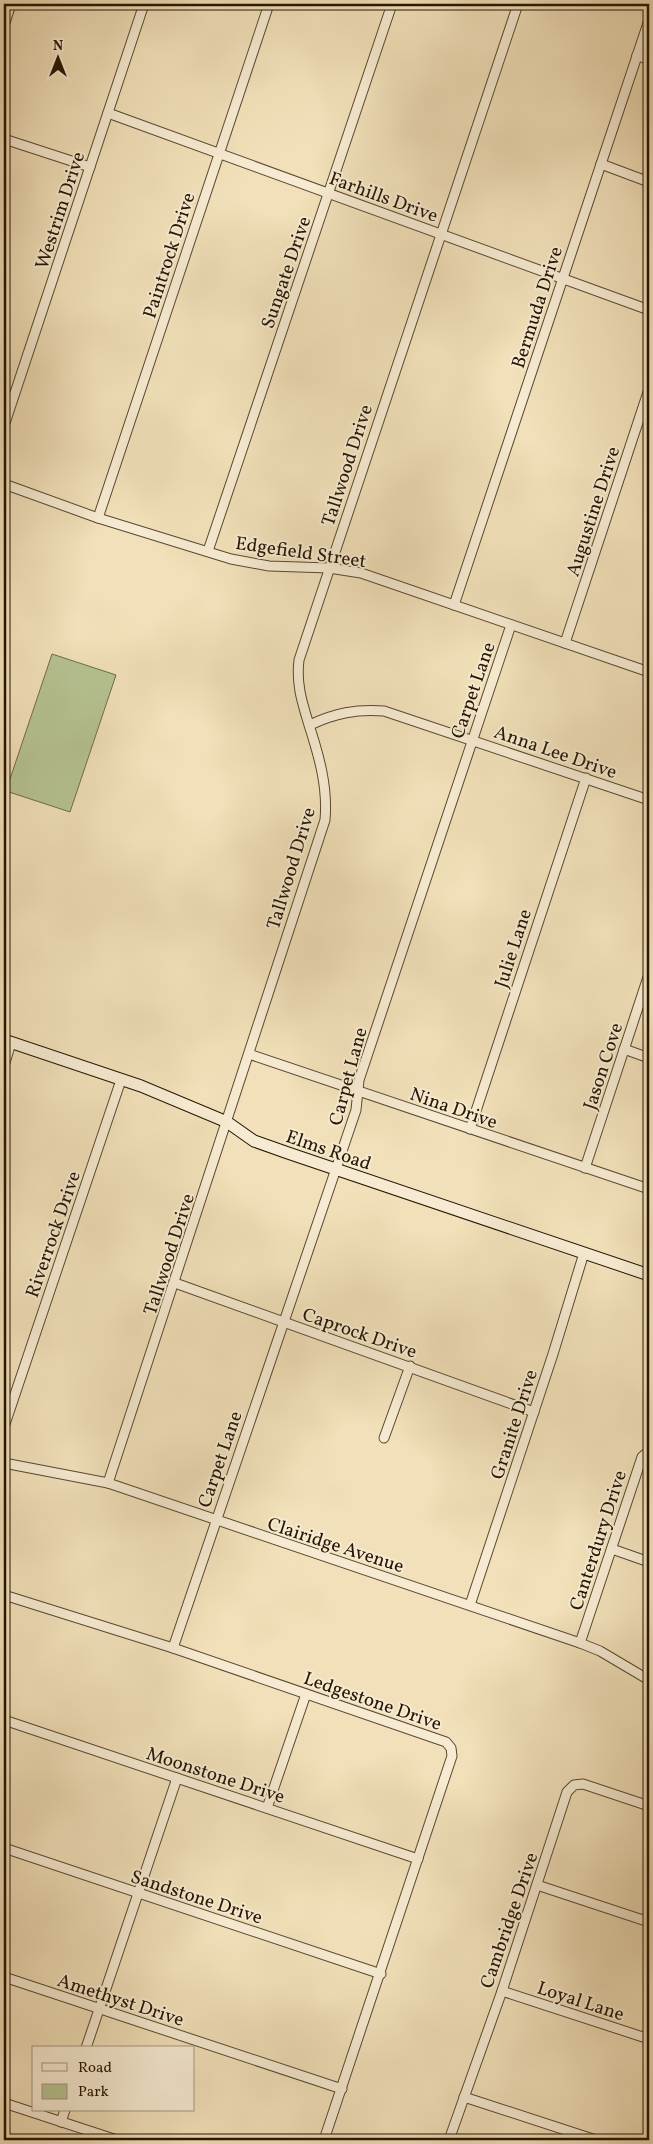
<svg xmlns="http://www.w3.org/2000/svg" width="653" height="2144" viewBox="0 0 653 2144" font-family="Vollkorn,serif">
  <style>
    .green { fill: #b6c392; stroke: #6e6c49 }
    .lines { fill: none; stroke-linecap: round; stroke-linejoin: round }
    .minor-casing { stroke: #59482e; stroke-width: 11 }
    .secondary-casing { stroke: #261500; stroke-width: 13 }
    .minor { stroke: #f6ebd2; stroke-width: 9 }
    .secondary { stroke: #f6ebd2; stroke-width: 11 }
    .labels { text-anchor: middle; stroke-width: 4; stroke-linejoin: round; paint-order: stroke }
    .street-label { font-size: 19px; fill: #261500; stroke: #f6ebd2 }
  </style>
  <rect width="100%" height="100%" fill="#f1e0b9"/>
  <filter id="stains"><feTurbulence type="fractalNoise" baseFrequency=".004" numOctaves="4"/><feColorMatrix values="0 0 0 0 .2 0 0 0 0 .09 0 0 0 0 .02 0 0 0 .5 -.17"/></filter>
  <radialGradient id="worn" r=".72"><stop offset=".6" stop-color="#630" stop-opacity="0"/><stop offset="1" stop-color="#630" stop-opacity=".3"/></radialGradient>
  <path class="green" d="M52 654 116 675 70 812 6 791Z"/>
  <g class="lines">
    <g class="minor-casing">
      <g id="minor">
        <path d="M4 26 11 4"/>
        <path d="M637 55 649 60"/>
        <path d="M108 113 649 310"/>
        <path d="M4 139 90 167"/>
        <path d="M601 164 649 182"/>
        <path d="M4 426 144 4"/>
        <path d="M4 484 98 518 231 559 269 566 329 568 361 573 649 672"/>
        <path d="M98 518 269 4"/>
        <path d="M208 551 392 4"/>
        <path d="M454 605 649 20"/>
        <path d="M565 643 649 389"/>
        <path d="M310 725C335 713 356 709 384 711L649 800"/>
        <path d="M624 1049 649 1058"/>
        <path d="M249 1054 649 1189"/>
        <path d="M4 1066 11 1043"/>
        <path d="M470 1129 586 778"/>
        <path d="M585 1168 649 974"/>
        <path d="M175 1283 534 1412"/>
        <path d="M4 1427 121 1080"/>
        <path d="M384 1438 410 1366"/>
        <path d="M4 1463 108 1483 580 1643 600 1651 649 1680"/>
        <path d="M108 1483 325 820C328 787 319 756 309 725 302 702 296 684 299 660L518 4"/>
        <path d="M612 1549 649 1562"/>
        <path d="M4 1595 173 1648 446 1742 451 1748 452 1756 324 2140"/>
        <path d="M470 1605 553 1354 584 1253"/>
        <path d="M580 1643 642 1457 649 1451"/>
        <path d="M173 1648 356 1110 359 1080 511 625"/>
        <path d="M4 1720 418 1859"/>
        <path d="M267 1808 306 1694"/>
        <path d="M4 1848 381 1974"/>
        <path d="M537 1885 649 1922"/>
        <path d="M4 1977 342 2089"/>
        <path d="M502 1991 649 2039"/>
        <path d="M86 2048 177 1778"/>
        <path d="M464 2097 596 2140"/>
        <path d="M4 2103 117 2140"/>
        <path d="M61 2122 65 2110"/>
        <path d="M449 2140 502 1991 567 1792 574 1785 583 1784 649 1806"/>
      </g>
    </g>
    <g class="secondary-casing">
      <path id="secondary" d="M4 1040 141 1086 227 1122 254 1141 288 1153 649 1275"/>
    </g>
    <use href="#minor" class="minor"/>
    <use href="#secondary" class="secondary"/>
  </g>
  <g class="labels">
    <g class="street-label">
      <text transform="translate(384 196) rotate(20)" y="7">Farhills Drive</text>
      <text transform="translate(59 210) rotate(-72)" y="7">Westrim Drive</text>
      <text transform="translate(168 255) rotate(-72)" y="7">Paintrock Drive</text>
      <text transform="translate(285 272) rotate(-71)" y="7">Sungate Drive</text>
      <text transform="translate(536 307) rotate(-72)" y="7">Bermuda Drive</text>
      <text transform="translate(346 465) rotate(-72)" y="7">Tallwood Drive</text>
      <text transform="translate(592 511) rotate(-72)" y="7">Augustine Drive</text>
      <text transform="translate(301 551) rotate(8)" y="7">Edgefield Street</text>
      <text transform="translate(472 690) rotate(-71)" y="7">Carpet Lane</text>
      <text transform="translate(556 751) rotate(19)" y="7">Anna Lee Drive</text>
      <text transform="translate(290 868) rotate(-73)" y="7">Tallwood Drive</text>
      <text transform="translate(512 948) rotate(-72)" y="7">Julie Lane</text>
      <text transform="translate(602 1066) rotate(-72)" y="7">Jason Cove</text>
      <text transform="translate(347 1076) rotate(-75)" y="7">Carpet Lane</text>
      <text transform="translate(454 1107) rotate(19)" y="7">Nina Drive</text>
      <text transform="translate(329 1149) rotate(19)" y="7">Elms Road</text>
      <text transform="translate(52 1234) rotate(-71)" y="7">Riverrock Drive</text>
      <text transform="translate(168 1254) rotate(-72)" y="7">Tallwood Drive</text>
      <text transform="translate(360 1332) rotate(19)" y="7">Caprock Drive</text>
      <text transform="translate(513 1424) rotate(-72)" y="7">Granite Drive</text>
      <text transform="translate(219 1459) rotate(-71)" y="7">Carpet Lane</text>
      <text transform="translate(597 1540) rotate(-72)" y="7">Canterdury Drive</text>
      <text transform="translate(336 1544) rotate(18)" y="7">Clairidge Avenue</text>
      <text transform="translate(373 1700) rotate(19)" y="7">Ledgestone Drive</text>
      <text transform="translate(216 1774) rotate(18)" y="7">Moonstone Drive</text>
      <text transform="translate(197 1896) rotate(18)" y="7">Sandstone Drive</text>
      <text transform="translate(508 1920) rotate(-71)" y="7">Cambridge Drive</text>
      <text transform="translate(121 1999) rotate(18)" y="7">Amethyst Drive</text>
      <text transform="translate(581 2000) rotate(18)" y="7">Loyal Lane</text>
    </g>
  </g>
  <rect width="653" height="2144" fill="none" stroke="#f1e0b9" stroke-width="20"/>
  <rect x="5" y="5" width="643" height="2134" fill="none" stroke="#261500" stroke-width="2.5"/>
  <rect x="10" y="10" width="633" height="2124" fill="none" stroke="#261500"/>
  <rect x="32" y="2046" width="162" height="65" fill="#f6ebd2" stroke="#a3957e"/>
  <rect x="42" y="2063" width="25" height="8" fill="#f6ebd2" stroke="#a3957e"/>
  <text x="78" y="2072" font-size="15" fill="#261500">Road</text>
  <rect x="42" y="2084" width="25" height="15" fill="#b6c392" stroke="#a3957e"/>
  <text x="78" y="2096" font-size="15" fill="#261500">Park</text>
  <g transform="translate(58 58)" stroke="#f6ebd2" stroke-width="4" paint-order="stroke">
  <path d="M0-4L9 19L0 12L-9 19Z" fill="#261500"/>
  <text y="-8" font-size="14" font-weight="bold" text-anchor="middle" fill="#261500">N</text>
  </g>
  <rect width="100%" height="100%" filter="url(#stains)"/>
  <rect width="100%" height="100%" fill="url(#worn)"/>
</svg>
